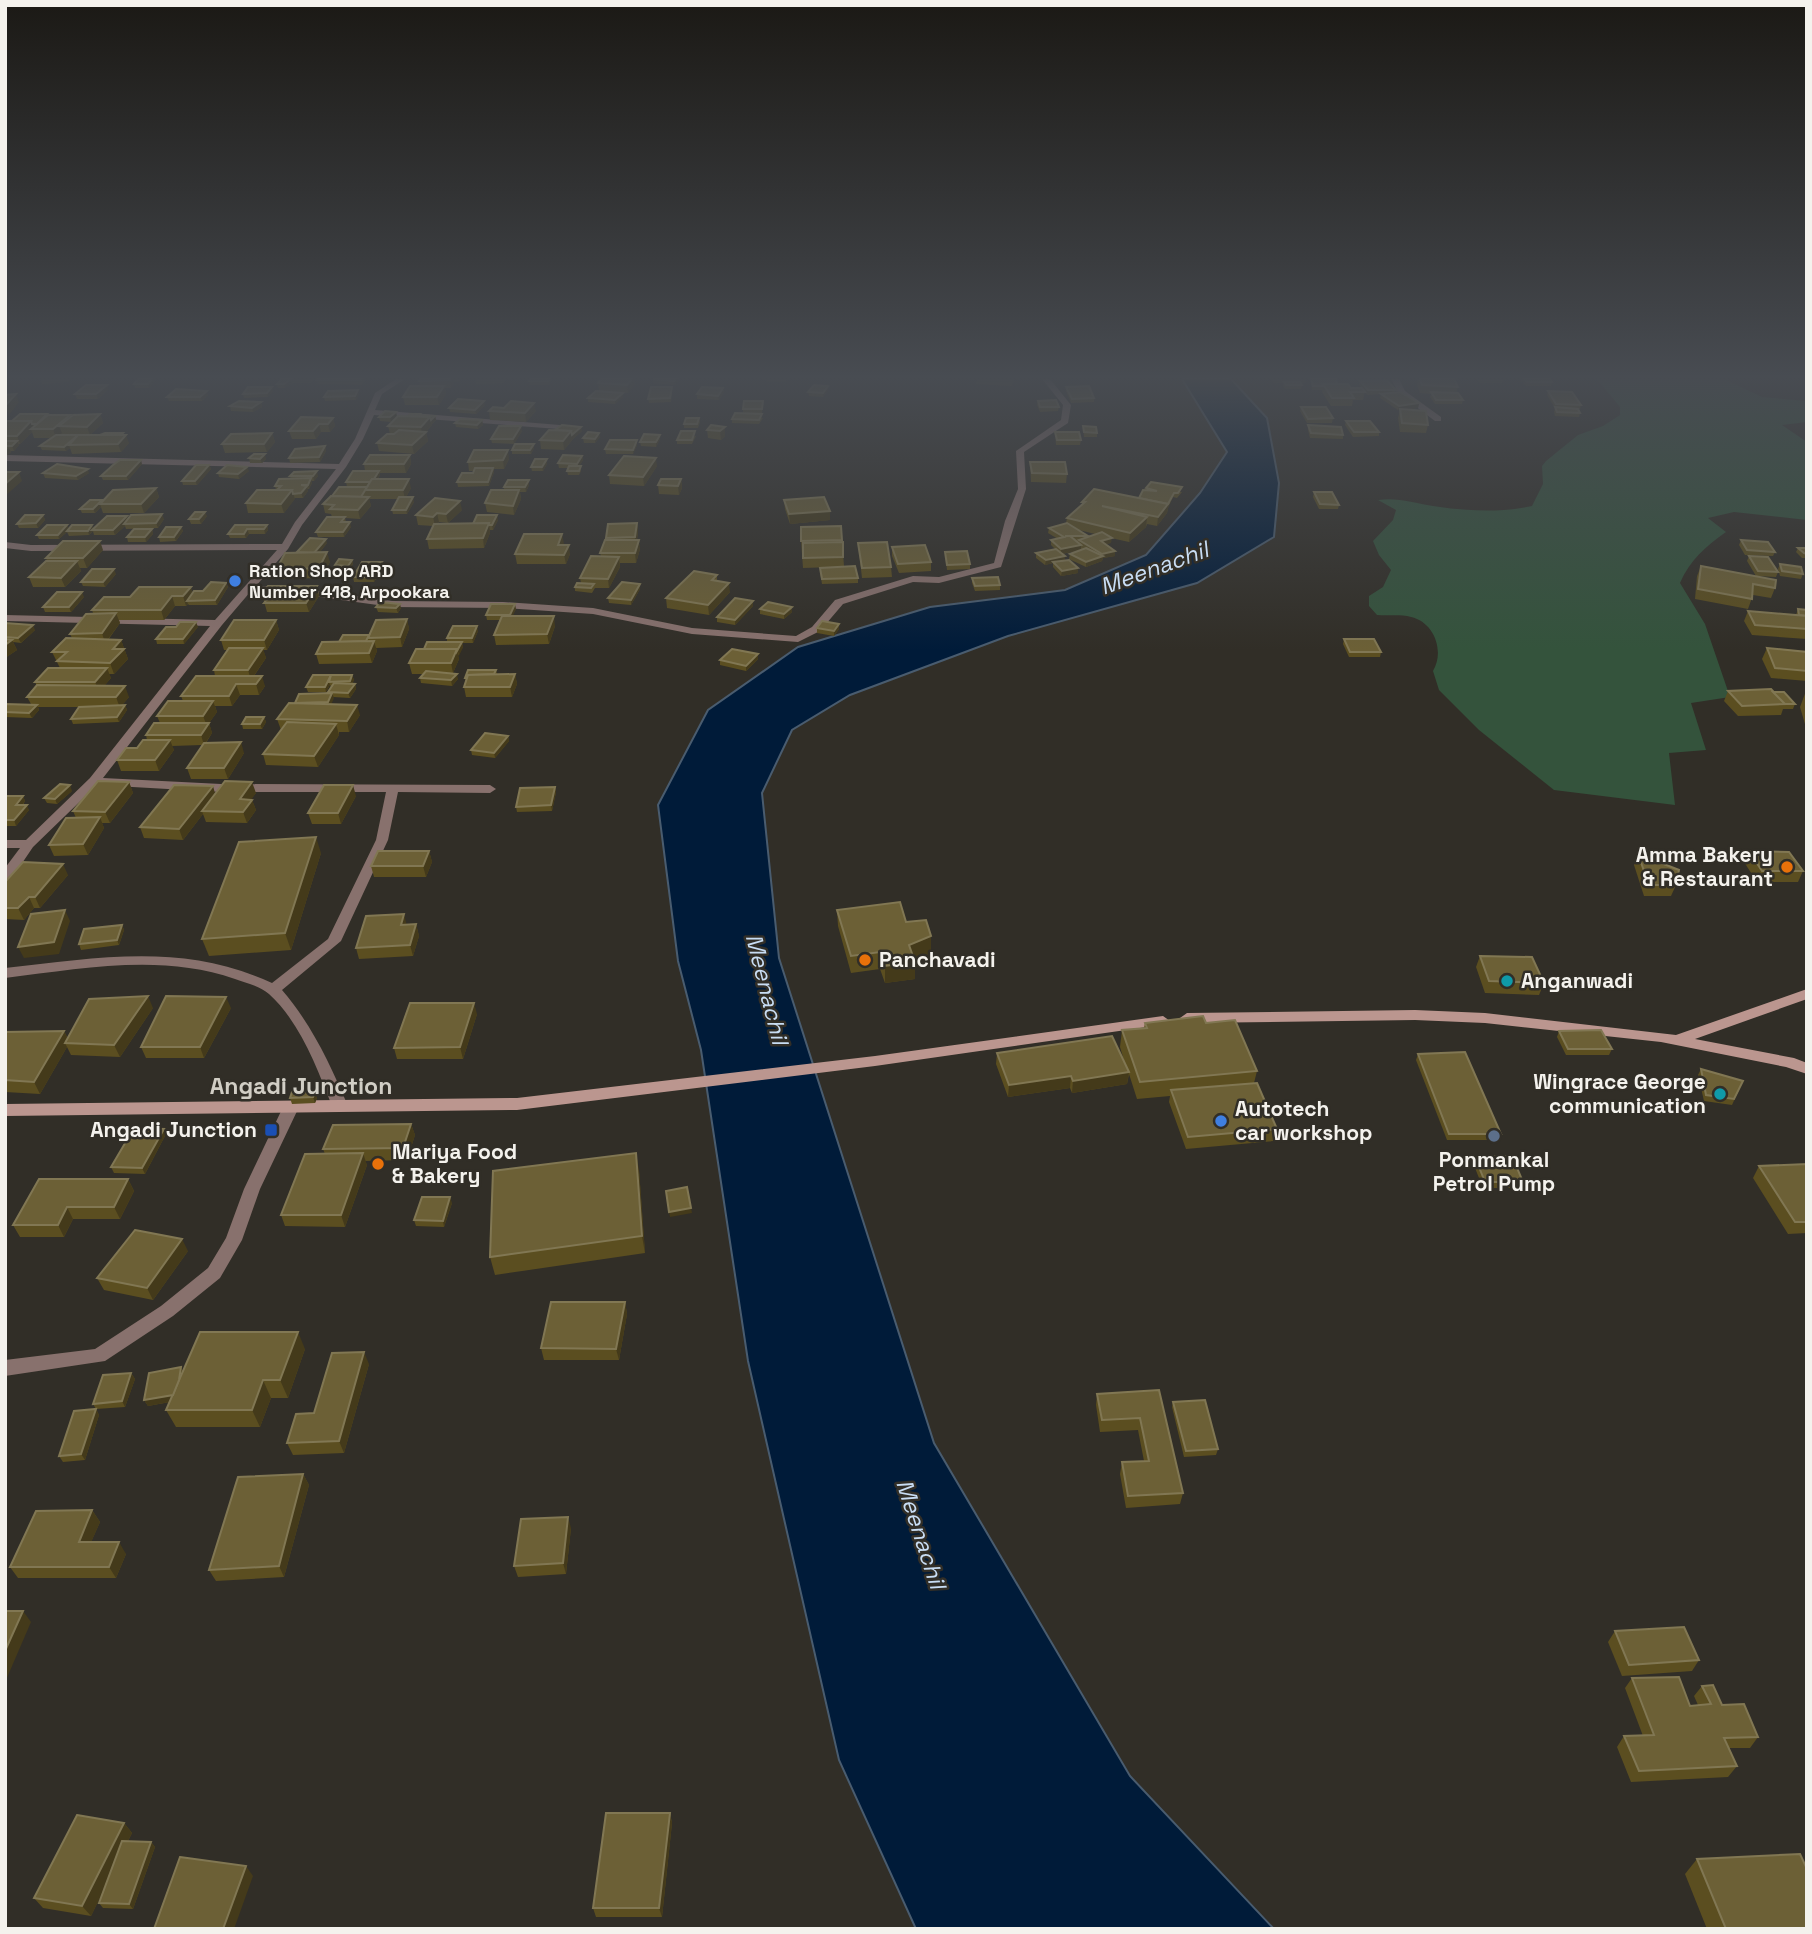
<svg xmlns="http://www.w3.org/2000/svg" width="1812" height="1934" viewBox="0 0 1812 1934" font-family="'Space Grotesk',sans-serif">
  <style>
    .green { fill: #34533c }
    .water { fill: #001b39; stroke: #495c6f; stroke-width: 2 }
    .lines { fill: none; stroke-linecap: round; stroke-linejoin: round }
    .street { fill: #88716d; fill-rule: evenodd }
    .secondary { fill: #bb968f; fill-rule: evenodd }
    .wall { fill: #5b4e20; fill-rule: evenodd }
    .shaded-wall { fill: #443a1a }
    .building { fill: #6c6036; stroke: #817753; stroke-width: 2 }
    .shop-dot { fill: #3f7fe0; stroke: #312e27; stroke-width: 2.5 }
    .food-dot { fill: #e8710a; stroke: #312e27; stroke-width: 2.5 }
    .culture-dot { fill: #0f9aa8; stroke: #312e27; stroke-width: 2.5 }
    .transit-dot { fill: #1a4fb4; stroke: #312e27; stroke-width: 2.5 }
    .service-dot { fill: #5c6f8a; stroke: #312e27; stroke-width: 2.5 }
    .labels { text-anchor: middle; stroke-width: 5; stroke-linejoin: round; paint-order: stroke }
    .far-poi-label { font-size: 18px; font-weight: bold; fill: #f4f2ed; stroke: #312e27; text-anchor: start }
    .poi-label { font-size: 21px; font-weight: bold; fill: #f4f2ed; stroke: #312e27; text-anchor: start }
    .water-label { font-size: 23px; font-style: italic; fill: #c8ddf4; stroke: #312e27 }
    .neighbourhood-label { font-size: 23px; font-weight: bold; fill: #d1cec5; stroke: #312e27 }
  </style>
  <rect width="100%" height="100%" fill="#312e27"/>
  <path class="green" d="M1597 379H1724L1762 397 1807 401V422L1782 425 1807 442V520L1734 512 1708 518 1726 532C1705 547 1690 560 1680 583L1705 624 1730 697 1691 703 1706 750 1669 753 1675 805 1554 790 1479 730 1439 690 1433 671C1445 651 1434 622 1411 617 1401 614 1388 616 1377 615L1369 606V596L1383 587 1391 570 1379 555 1373 541 1393 520 1396 510 1378 500C1397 497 1414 503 1433 506 1465 511 1500 513 1532 506L1543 484 1542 466 1546 461 1578 435 1603 426 1620 415V407Z"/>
  <path class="water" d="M1182 379H1231L1267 418 1279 483 1274 537 1197 583 1008 636 850 695 792 730 762 793 779 958 934 1443 1130 1776 1274 1929H916L839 1760 748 1361 701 1050 678 961 658 805 708 710 798 647 930 607 1065 590 1146 555 1200 493 1227 452Z"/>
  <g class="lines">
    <g class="street">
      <path d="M396 379H405L382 394 375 410 572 426 576 428 572 430 374 415 363 439 346 467 302 525 288 549 256 586 305 589 392 601 503 602 593 608 692 628 796 636 812 627 835 600 913 576 939 577 994 563 1005 521 1018 489 1016 451 1061 420 1063 405 1042 379H1050L1071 405 1068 423 1024 452 1026 489 1001 567 939 583 913 582 843 604 820 631 798 642 692 634 593 614 503 608 392 607 305 595 251 591 222 625 103 778 221 784 490 785 496 789 490 793 398 792 388 840 341 941 282 990C312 1025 330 1064 348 1106L345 1110H335L332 1106C317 1068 300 1022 269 994 260 986 246 983 235 979 160 953 81 969 5 978V968C99 958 183 942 272 983L328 939 376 840 386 792H221L97 785 33 847 10 881 5 882V868L20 848H5V840H26L90 778 210 626 5 621V615L215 620 277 550 31 551 5 548V542L31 545 282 544 295 522 336 469 5 461V455L339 464 355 439 375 393Z"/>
      <path d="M1391 379H1399L1405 391 1441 417V421H1435L1399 394Z"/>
      <path d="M291 1101 296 1103 299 1107 260 1189 242 1240 220 1278 173 1316 105 1361 5 1376V1360L95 1349 161 1306 208 1268 226 1238 244 1189 283 1107 286 1103Z"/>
    </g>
    <g class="secondary">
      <path d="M1807 989V999L1695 1039 1794 1058 1807 1063V1074L1786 1067 1661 1042 1485 1023 1415 1020 1187 1023 1180 1018 1187 1013 1415 1010 1485 1013 1676 1035Z"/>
      <path d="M1163 1016 1170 1021 1168 1024 875 1066 517 1110 5 1116V1104L517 1098 875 1056Z"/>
    </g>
  </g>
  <g class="wall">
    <path d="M41 379H71L68 382 42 384Z"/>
    <path d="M138 379H159H154L155 381 149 388H135L134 384Z"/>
    <path d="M282 379H314L311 383H292L285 388H278L277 384Z"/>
    <path d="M318 379H366L362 385 334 384 333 383V384H318L317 380Z"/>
    <path d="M420 379H461L460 381 454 382 451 388H445L446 394 439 405H405L403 397 420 386 419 381Z"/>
    <path d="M475 379H506L504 383 476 384Z"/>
    <path d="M530 379H552L549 385H530L529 381Z"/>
    <path d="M601 379H635V384L628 393 610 392 623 393V397L615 404 588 402V398L599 391 598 383Z"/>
    <path d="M653 379H680L674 385 653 383Z"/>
    <path d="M766 379H786V382H767Z"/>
    <path d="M977 379H1014L1012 386 976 384Z"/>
    <path d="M1271 379H1306L1305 383H1301L1302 385 1301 389H1285L1283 386V383H1273Z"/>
    <path d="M1310 379H1336L1337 384 1351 388H1362L1359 385 1360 381 1396 390 1395 392 1419 403 1418 408 1402 410 1428 425 1426 433 1400 432 1398 418 1400 410H1398L1380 398 1381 394 1367 395 1363 389 1365 392 1363 400H1353L1352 406H1331L1322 392V390H1312Z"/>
    <path d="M1418 379H1454L1458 387 1456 393 1463 400 1462 404H1435L1430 397 1431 394 1420 393 1417 385Z"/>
    <path d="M1476 379H1503L1502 383H1480Z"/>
    <path d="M1519 379H1550L1552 382 1551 386H1526Z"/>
    <path d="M828 386V390L823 397 809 396 808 392Z"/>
    <path d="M1066 387 1094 398V402L1071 403 1066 391Z"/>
    <path d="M723 388 724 392 719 400 697 399V394Z"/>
    <path d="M108 389 98 399H77L75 394Z"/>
    <path d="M273 391 268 397 244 398 243 394Z"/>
    <path d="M672 391 671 402 649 403 648 399Z"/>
    <path d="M1548 391 1581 405 1580 409H1574L1580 413 1579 417 1555 416 1554 412 1555 408 1547 395Z"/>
    <path d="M359 394 356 400 325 401 324 397Z"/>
    <path d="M208 395 202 401H169L167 397Z"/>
    <path d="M763 401 762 413H743L763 418 759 424 732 423V419L743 413V409Z"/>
    <path d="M1038 401 1059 407 1058 411 1040 412 1037 405Z"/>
    <path d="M261 402 262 407 253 412 231 411 230 406Z"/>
    <path d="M485 405 476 414 450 412 449 408Z"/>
    <path d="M1301 407 1333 418 1332 423H1307L1300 411Z"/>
    <path d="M489 411H536L526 422 490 420Z"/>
    <path d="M100 414 103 423 90 435 123 433 129 443 121 452 72 454 70 448 66 451 42 450 40 446 51 438H34L32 432 20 444H18L19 445 14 451H11V452L5 457V423Z"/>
    <path d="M397 416 391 422 380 421 379 417Z"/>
    <path d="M420 416H435L436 420 432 424V425L426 432 428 441 414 454 379 451 377 443 390 434 388 426Z"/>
    <path d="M333 418 335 426 330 432H321L316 439H292L289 431Z"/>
    <path d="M699 418 700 422 698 428H684V424Z"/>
    <path d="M482 420 483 425 478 429 456 427 455 423Z"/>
    <path d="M1346 421 1379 432V436L1353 437 1345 425Z"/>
    <path d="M1308 425 1343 435V439L1310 438 1308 430Z"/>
    <path d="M1083 426 1097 433V437H1084Z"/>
    <path d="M725 427V436L721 440 708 438 707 430Z"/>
    <path d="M522 431 514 444 492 443 491 439Z"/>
    <path d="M582 431 573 439 564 450 541 449 540 440Z"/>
    <path d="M1055 432 1081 440 1080 445H1056Z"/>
    <path d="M272 433 275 442 267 452 225 453 222 444Z"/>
    <path d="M660 435V439L656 447 641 446 640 442Z"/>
    <path d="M696 436 692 444H677V440Z"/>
    <path d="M600 437 595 443H584L583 438Z"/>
    <path d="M637 445 633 454H606L605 449Z"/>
    <path d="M325 446 326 451 320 462 290 463 289 458Z"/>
    <path d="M534 448 531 454H512V450Z"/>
    <path d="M410 455 411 464 406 473H380V475L378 479 411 488 406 497 414 502 407 514H393L392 510 398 499H369L371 506 360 519 345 518 346 522 351 527 344 537H318L316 532 332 517 331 514 325 513 323 504 347 487 346 482 365 471 364 464Z"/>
    <path d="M582 456 583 460 579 466 581 471 579 475H568L567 471 568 468H559L558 463Z"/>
    <path d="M249 458 266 459 262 463H250Z"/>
    <path d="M509 459 504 469H494V472L489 486 458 487 457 482 473 473 474 471H469L468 462Z"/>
    <path d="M1030 462 1067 474 1066 483 1031 482Z"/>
    <path d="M142 464 128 480H103L101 476Z"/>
    <path d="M547 464 543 471H532L531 467Z"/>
    <path d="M209 465 211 469 197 485H183L182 481Z"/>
    <path d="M657 466 644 486 610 484 609 475Z"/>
    <path d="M249 471 239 479 219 477 218 473Z"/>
    <path d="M43 473H89L78 480 45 478Z"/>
    <path d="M290 476H318L314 481H311L312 483 309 489H307L308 491 303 498H295L284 513H248L246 503 276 490 275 486 291 479Z"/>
    <path d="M681 479 682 488 679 495 659 494 658 485Z"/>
    <path d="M529 485 526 492H520L521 499 514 515 487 512 485 503 504 490V487Z"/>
    <path d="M156 488 159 497 144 513H103L101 507 95 513H82L80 509 102 500 103 501Z"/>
    <path d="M1146 488 1182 492 1177 498 1173 497 1168 508 1167 513 1157 526 1147 524 1146 527 1129 542 1111 538V543L1105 544 1115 556 1103 558 1102 561 1086 567 1069 559 1070 554 1080 550 1062 554 1065 556V560L1078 568V573L1061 576 1053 567V563L1045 565 1036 558V553L1055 549 1051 545V540L1058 539 1048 533 1049 528 1066 523 1067 518 1082 505V502L1139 498ZM1079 530 1095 534 1088 536Z"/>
    <path d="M1314 492 1339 505 1338 509H1319L1313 497Z"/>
    <path d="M784 500 830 520 790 524 785 509Z"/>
    <path d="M462 510 448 523 439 522 437 524H473L498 520 493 530H490V533L484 548 429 549 427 539 433 526 418 525 416 515Z"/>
    <path d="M43 515 45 520 38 528H19L17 524Z"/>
    <path d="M207 516 201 524H191L189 519Z"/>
    <path d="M128 519H164L158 528 126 529 125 526 115 535H94L93 531 89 535 69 536 67 532 59 539H39L37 535 67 525 69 529H94Z"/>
    <path d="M637 523 638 532 637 540 640 549 636 563H620V567L609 588H595L592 593 575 591V587L581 583 580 578 601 556 600 553 606 538Z"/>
    <path d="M267 525 268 530 265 534H249L246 538H230L228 534Z"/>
    <path d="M841 526 844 566 858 578V583L822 584 820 572 834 567 803 568 801 541Z"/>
    <path d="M181 527 183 531 176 541 160 542 159 537Z"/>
    <path d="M152 529 153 534 146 542H128L127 537Z"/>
    <path d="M1741 540 1775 552 1773 556 1745 555 1739 545Z"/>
    <path d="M327 543 320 552 330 562 321 578 278 579 276 570 298 553Z"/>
    <path d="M858 543 891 567 892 577 862 578Z"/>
    <path d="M564 544 570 554 566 564H517L515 554Z"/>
    <path d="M892 547 931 562V571L899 573 892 556Z"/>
    <path d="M1798 548H1807V558H1802L1796 552Z"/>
    <path d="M103 550 87 568H80L81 571 65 587H33L29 577 47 561 46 558Z"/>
    <path d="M945 552 970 564V569L947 570Z"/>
    <path d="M1749 556 1778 572 1776 577 1756 576 1747 561Z"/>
    <path d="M352 560 353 564 349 570H336L335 565Z"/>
    <path d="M1780 564 1803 574 1801 579 1780 576 1778 569Z"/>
    <path d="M1701 566 1775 588 1771 598 1753 595 1748 609 1695 599 1697 576Z"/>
    <path d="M383 567 374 582H354L353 577Z"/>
    <path d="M116 574 105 587 83 586 81 582Z"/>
    <path d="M717 575V581L730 592 709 615 667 608 666 598Z"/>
    <path d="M972 578 1000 585V590L975 591 972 583Z"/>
    <path d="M226 583 228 587 217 605H189L188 604 186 606H175L164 620H119L120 623 108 640H121L128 659 114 674H109L111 678 104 686 129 697 122 705H125L127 710 119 722 73 724 71 719 79 707H38L39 710 32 718 5 717V704H31L27 697 37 686 35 682 60 668 52 652 72 638 70 634 93 613 92 610 130 597 193 593 203 591Z"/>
    <path d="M317 586 319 596 309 612H267L262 594Z"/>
    <path d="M640 589 631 605 609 603 608 598Z"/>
    <path d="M84 597 71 612H45L43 607Z"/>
    <path d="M753 606 735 625 717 622V617Z"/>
    <path d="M376 607 401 608 398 613 378 612Z"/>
    <path d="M792 607V612L784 619 760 614V609Z"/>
    <path d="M516 609 512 616 555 626 549 644 496 645 494 635 501 620H487L486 615Z"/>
    <path d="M1798 609 1807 610V639L1752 635 1744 621 1748 611 1796 615Z"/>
    <path d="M407 619 409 629 402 647 376 648 377 651 372 663 319 664 316 654 339 642 369 635Z"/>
    <path d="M276 620 279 630 267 650H263L266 658 254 676 265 686 259 695H240L232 706H215L217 712 209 723 212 733 206 743 244 753 228 779H191L187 768 202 745 172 746 174 750 159 771H121L117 760 137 748 147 740 146 735 160 723 157 716 183 701 181 696 215 676 214 670 228 650H224L221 640Z"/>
    <path d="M5 623 35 630 21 643 13 642 17 650 5 658Z"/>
    <path d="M839 624V629L834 636 817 633V628Z"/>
    <path d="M198 627 184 644H157L156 639Z"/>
    <path d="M478 631 473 643H462L463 647 458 656 459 659 453 673 458 679 452 686 421 683 420 678 424 674H412L409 663 447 642V638Z"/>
    <path d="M1344 639 1381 652 1380 657H1349L1343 644Z"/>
    <path d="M1767 648 1807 652V681L1771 678 1762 659Z"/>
    <path d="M758 654V659L746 671 720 665V660Z"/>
    <path d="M496 670 497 674H515L517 684 512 697H466L464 687 466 683 465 678Z"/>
    <path d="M352 675 354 680 352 684H355L356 689 350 698 333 697 331 704 360 715 349 732H339V735L318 767 266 765 263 754 281 730 277 719 295 703 328 693V692L331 687 330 685 326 692H308L306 687 331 676Z"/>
    <path d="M1728 691 1773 692 1795 704 1793 709H1783L1781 715 1738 716 1724 701Z"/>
    <path d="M1806 691H1807V731L1800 707Z"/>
    <path d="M264 717 266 722 262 729H243L242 724Z"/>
    <path d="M508 736 509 741 495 758 472 755 471 750Z"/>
    <path d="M129 782 133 793 110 823H102L104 828 88 855 54 856 49 845 76 818 73 811Z"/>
    <path d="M555 787 556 792 552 811 517 812 516 807Z"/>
    <path d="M72 791 57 804 47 803 44 798Z"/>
    <path d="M256 793 251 799 252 800 256 810 247 823 206 822 203 814 183 840 144 838 140 827 215 794Z"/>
    <path d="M5 796H23L25 801 23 805 29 810 16 826H5Z"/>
    <path d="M356 796 341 824H312L308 813Z"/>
    <path d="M429 851 432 862 426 877H374L371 866Z"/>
    <path d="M1749 851 1803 871 1798 882H1757L1744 862Z"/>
    <path d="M321 853 291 950 209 956 202 939Z"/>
    <path d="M1638 854 1676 885 1671 896H1644L1634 865Z"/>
    <path d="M68 875 40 908H34L24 920 5 919V882Z"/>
    <path d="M837 910 906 922 931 936V953L915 960V979L885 983 880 969 851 973 838 926Z"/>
    <path d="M416 924 419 936 413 956 359 959 356 948Z"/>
    <path d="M122 925 124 930 119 945 81 950 79 944Z"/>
    <path d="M1480 956 1544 983 1539 995 1485 993 1476 967Z"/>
    <path d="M153 1008 120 1057 71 1055 67 1047 40 1094 5 1092V1032L64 1031 68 1039Z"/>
    <path d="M231 1008 204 1058H146L141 1047Z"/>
    <path d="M477 1014 463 1059H397L394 1048Z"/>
    <path d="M1145 1023H1206L1257 1071 1254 1083 1277 1129 1274 1141 1186 1149 1169 1102 1170 1096 1137 1099 1129 1074 1127 1084 1072 1093 1070 1088 1008 1097 996 1064 997 1053 1126 1067 1120 1047 1122 1030 1144 1028Z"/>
    <path d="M1559 1031 1612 1049 1609 1055H1566L1557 1037Z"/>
    <path d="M1418 1054 1501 1134 1499 1140H1447L1416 1060Z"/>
    <path d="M1701 1069 1743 1081 1732 1105 1704 1101 1698 1075Z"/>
    <path d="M315 1092 317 1098 315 1103 292 1104 290 1098Z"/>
    <path d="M411 1124 415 1135 407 1160 365 1161 367 1165 345 1227 285 1226 281 1215 325 1154 323 1149Z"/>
    <path d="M164 1129 166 1134 145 1174 114 1173 111 1167Z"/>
    <path d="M1475 1157 1523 1182 1521 1188H1483L1473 1163Z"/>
    <path d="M1807 1164V1233L1788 1234 1753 1178 1759 1166Z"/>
    <path d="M639 1170 645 1253 495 1275 490 1257Z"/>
    <path d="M128 1179 134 1191 120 1219H73L64 1237H20L13 1225Z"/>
    <path d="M452 1203 444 1227 416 1226 414 1220Z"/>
    <path d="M188 1251 153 1300 104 1290 97 1278Z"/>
    <path d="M625 1302 627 1314 619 1360H544L541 1348Z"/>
    <path d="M305 1349 288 1398H271L260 1427H176L166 1410 170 1402 148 1406 144 1400 183 1371Z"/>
    <path d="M369 1364 344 1453 293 1455 287 1443 314 1413Z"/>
    <path d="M131 1373 135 1379 125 1407 96 1409 99 1415 85 1460 63 1462 59 1456 96 1409 93 1404Z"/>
    <path d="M1159 1390 1183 1493 1180 1504 1126 1508 1120 1474 1122 1462 1144 1461 1138 1430 1100 1432 1096 1405 1097 1394Z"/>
    <path d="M1173 1402 1218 1449 1216 1455 1184 1457 1172 1407Z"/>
    <path d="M303 1474 309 1485 284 1577 216 1581 209 1570Z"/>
    <path d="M92 1510 100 1522 91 1542 126 1554 116 1578H18L10 1567Z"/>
    <path d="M571 1528 566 1574 518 1577 514 1566Z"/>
    <path d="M1615 1631 1699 1660 1692 1671 1622 1676 1608 1642Z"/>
    <path d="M1632 1678 1690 1706 1698 1705 1694 1696 1702 1686 1758 1737 1750 1748H1729L1737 1766 1728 1777 1631 1782 1617 1747 1624 1736H1643L1625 1688Z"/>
    <path d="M670 1813 672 1823 662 1917H596L593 1908Z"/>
    <path d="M124 1823 132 1833 128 1841 151 1842 155 1847 133 1909 103 1908 99 1903 104 1889 91 1916 43 1908 34 1898Z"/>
    <path d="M1697 1859 1807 1929H1707L1685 1874Z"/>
  </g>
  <g class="shaded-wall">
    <path d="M152 379H154L155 381 149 388 148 384Z"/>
    <path d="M291 379 292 383 285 388 284 384Z"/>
    <path d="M450 379H454V382L451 388Z"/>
    <path d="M632 379H635V384L628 393 627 385Z"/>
    <path d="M676 379H680L674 385V381Z"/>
    <path d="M107 385 108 389 98 399 96 394Z"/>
    <path d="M444 386 446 394 439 405 437 397Z"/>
    <path d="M828 386V390L823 397V393Z"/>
    <path d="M272 387 273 391 268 397 267 393Z"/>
    <path d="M723 388 724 392 719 400 718 396Z"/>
    <path d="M358 390 359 394 356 400 355 396Z"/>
    <path d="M207 391 208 395 202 401 200 397Z"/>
    <path d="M623 393V397L615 404V400Z"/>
    <path d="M16 394 19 402 9 415 5 406Z"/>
    <path d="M484 401 485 405 476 414 475 410Z"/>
    <path d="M261 402 262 407 253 412 252 408Z"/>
    <path d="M534 403 536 411 526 422 525 413Z"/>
    <path d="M1419 403 1418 408 1398 410 1399 406Z"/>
    <path d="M396 412 397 416 391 422 390 417Z"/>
    <path d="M100 414 103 423 90 435 87 427Z"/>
    <path d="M70 415 73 423 59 426 62 433 56 438 53 429Z"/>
    <path d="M435 416 436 420 432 424 431 420Z"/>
    <path d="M430 417 432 425 424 434 426 432 428 441 414 454 412 445 422 436 421 427Z"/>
    <path d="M333 418 335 426 330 432 328 424Z"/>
    <path d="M482 420 483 425 478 429 477 425Z"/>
    <path d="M31 421 34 429H31L32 432 20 444 17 436Z"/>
    <path d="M319 424 321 432 316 439 313 431Z"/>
    <path d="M521 426 522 431 514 444 513 439Z"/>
    <path d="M581 427 582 431 573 439 564 450 563 441 571 431Z"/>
    <path d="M725 427V436L721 440 720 431Z"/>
    <path d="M123 433 124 437 126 435 129 443 121 452 118 444 120 436Z"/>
    <path d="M272 433 275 442 267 452 264 444Z"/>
    <path d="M599 433 600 437 595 443V439Z"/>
    <path d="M660 435V439L656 447V442Z"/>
    <path d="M80 436 69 445 70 448 66 451 64 447Z"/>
    <path d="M637 440V445L633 454V450Z"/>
    <path d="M17 441 19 445 14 451 12 446Z"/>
    <path d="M534 444V448L531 454 530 450Z"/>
    <path d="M325 446 326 451 320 462 319 457Z"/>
    <path d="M9 448 11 452 5 457V451Z"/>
    <path d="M508 450 509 459 504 469 503 460Z"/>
    <path d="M265 454 266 459 262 463 260 459Z"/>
    <path d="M410 455 411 464 406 473 404 464Z"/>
    <path d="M582 456 583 460 578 468 577 464Z"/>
    <path d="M656 458 657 466 644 486 643 477Z"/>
    <path d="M547 459V464L543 471 542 467Z"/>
    <path d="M141 460 142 464 128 480 126 476Z"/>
    <path d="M209 465 211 469 197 485 195 481Z"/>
    <path d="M247 467 249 471 239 479 238 474Z"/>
    <path d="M493 468 494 472 489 486 488 482Z"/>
    <path d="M88 469 89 473 78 480 76 476Z"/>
    <path d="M317 471 318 476 314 481 313 476Z"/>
    <path d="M379 471 380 475 373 486 372 482Z"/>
    <path d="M19 472 22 481 5 496V484Z"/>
    <path d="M311 478 312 483 309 489 308 485Z"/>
    <path d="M409 479 411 488 405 499 403 490Z"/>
    <path d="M681 479 682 488 679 495 678 486Z"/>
    <path d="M529 480V485L526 492 525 487Z"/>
    <path d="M307 486 308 491 303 498 301 493Z"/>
    <path d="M156 488 159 497 144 513 141 504Z"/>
    <path d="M292 490 295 499 284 513 281 504Z"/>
    <path d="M519 490 521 499 514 515 513 506Z"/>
    <path d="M1174 493 1173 497 1168 508 1167 513 1157 526 1158 517Z"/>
    <path d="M369 497 371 506 360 519 358 510Z"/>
    <path d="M413 497 414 502 407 514 406 510Z"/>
    <path d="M102 500 103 504H100L101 507 95 513 93 509Z"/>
    <path d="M460 501 462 510 448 523 446 514Z"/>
    <path d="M830 511V520L790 524 789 514Z"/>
    <path d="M205 512 207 516 201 524 199 519Z"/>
    <path d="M437 513 439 522 435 526 433 517Z"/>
    <path d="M162 514 164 519 158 528 156 523Z"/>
    <path d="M43 515 45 520 38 528 36 523Z"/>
    <path d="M497 515 498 520 493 530 492 525Z"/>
    <path d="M127 516 129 521 124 524 125 526 115 535 113 530Z"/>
    <path d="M1147 517 1146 527 1129 542 1130 533Z"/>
    <path d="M350 522 351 527 344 537 343 532Z"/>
    <path d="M489 523 490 533 484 548 483 538Z"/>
    <path d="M637 523 638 532 636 546 635 537Z"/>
    <path d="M67 525 69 530 59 539 58 535Z"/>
    <path d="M92 525 94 530 89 535 88 531Z"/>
    <path d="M267 525 268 530 265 534 264 529Z"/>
    <path d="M181 527 183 531 176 541 174 537Z"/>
    <path d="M152 529 153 534 146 542 145 537Z"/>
    <path d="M247 529 249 534 246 538 244 534Z"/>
    <path d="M562 534 564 544 559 554 558 545Z"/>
    <path d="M1112 538 1111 543 1100 545 1101 541Z"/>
    <path d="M326 539 327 543 315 558 314 553Z"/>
    <path d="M639 540 640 549 636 563 635 553Z"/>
    <path d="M100 541 103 550 87 568 83 558Z"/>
    <path d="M569 545 570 554 566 564 564 555Z"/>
    <path d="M1081 545V550L1061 554V549Z"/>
    <path d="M1115 551V556L1103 558 1102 561 1086 567V562L1102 556V554Z"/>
    <path d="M327 552 330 562 321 578 319 568Z"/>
    <path d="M1065 556V560L1045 565 1046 560Z"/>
    <path d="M619 557 620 567 609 588 608 579Z"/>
    <path d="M352 560 353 564 349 570 348 566Z"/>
    <path d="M77 561 81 571 65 587 61 578Z"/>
    <path d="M382 562 383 567 374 582 373 577Z"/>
    <path d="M1078 568V573L1061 576 1062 571Z"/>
    <path d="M114 569 116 574 105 587 103 582Z"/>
    <path d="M226 583 228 587 217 605 215 600Z"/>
    <path d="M729 583 730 592 709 615 708 605Z"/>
    <path d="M640 584V589L631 605V600Z"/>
    <path d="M317 586 319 596 309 612 306 603Z"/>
    <path d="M191 587 194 596 187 601 188 604 186 606 183 596Z"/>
    <path d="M82 592 84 597 71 612 69 607Z"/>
    <path d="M172 596 175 606 164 620 161 610Z"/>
    <path d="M753 601V606L735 625V620Z"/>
    <path d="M400 604 401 608 398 613 396 608Z"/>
    <path d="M515 604 516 609 511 620 510 615Z"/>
    <path d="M792 607V612L784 619V614Z"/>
    <path d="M116 613 120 623 105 643 102 633Z"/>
    <path d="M554 616 555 626 549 644 547 634Z"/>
    <path d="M407 619 409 629 402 647 400 637Z"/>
    <path d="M276 620 279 630 267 650 264 640Z"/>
    <path d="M196 622 198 627 184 644 183 639Z"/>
    <path d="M839 624V629L834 636V631Z"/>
    <path d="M33 625 35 630 21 643 18 638Z"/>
    <path d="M477 626 478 631 473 643 472 638Z"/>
    <path d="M12 640 17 650 5 658V645Z"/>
    <path d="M121 640 128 659 114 674 110 663 113 649Z"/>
    <path d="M374 641 377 651 372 663 369 653Z"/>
    <path d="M462 642 463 647 459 656 458 651Z"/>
    <path d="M263 648 266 658 251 680 248 670Z"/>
    <path d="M457 649 459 659 453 673 451 663Z"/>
    <path d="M758 654V659L746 671V666Z"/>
    <path d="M107 668 111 678 99 692 95 682Z"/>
    <path d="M457 674 458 679 452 686 451 680Z"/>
    <path d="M515 674 517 684 512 697 510 687Z"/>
    <path d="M331 675 332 680 329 682 330 685 326 692 325 687Z"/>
    <path d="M352 675 354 680 351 686 350 681Z"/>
    <path d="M262 676 265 686 259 695 256 684Z"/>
    <path d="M236 684 240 695 232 706 229 696Z"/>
    <path d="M355 684 356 689 350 698 348 693Z"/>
    <path d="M125 686 129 697 120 708 116 697Z"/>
    <path d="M332 693 334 698 330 707 328 702Z"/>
    <path d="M213 701 217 712 209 723 212 733 204 745 201 735 207 726 203 716Z"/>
    <path d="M37 705 39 710 32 718 29 713Z"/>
    <path d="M125 705 127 710 119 722 117 717Z"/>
    <path d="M357 705 360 715 349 732 347 721Z"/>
    <path d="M264 717 266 722 262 729 260 724Z"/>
    <path d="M336 724 339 735 318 767 314 756Z"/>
    <path d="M508 736 509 741 495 758 494 753Z"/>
    <path d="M170 740 174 750 159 771 155 760Z"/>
    <path d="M241 742 244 753 228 779 224 768Z"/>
    <path d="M129 782 133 793 110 823 105 812Z"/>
    <path d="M252 782 256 793 244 810 240 799Z"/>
    <path d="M70 785 72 791 57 804 55 799Z"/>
    <path d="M353 785 356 796 341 824 338 813Z"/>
    <path d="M213 786 216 797 202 811 203 814 183 840 179 829Z"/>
    <path d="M555 787 556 792 552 811 551 805Z"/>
    <path d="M23 796 25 801 18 810 16 805Z"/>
    <path d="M252 800 256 810 247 823 243 812Z"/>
    <path d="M27 805 29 810 16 826 14 820Z"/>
    <path d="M100 817 104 828 88 855 83 844Z"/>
    <path d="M316 837 321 853 291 950 285 933Z"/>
    <path d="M429 851 432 862 426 877 423 866Z"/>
    <path d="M63 864 68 875 40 908 35 897Z"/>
    <path d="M29 897 34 908 24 920 18 908Z"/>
    <path d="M65 910 70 921 59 954 24 958 18 947Z"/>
    <path d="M404 914 407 926 401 925Z"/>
    <path d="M416 924 419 936 413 956 410 945Z"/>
    <path d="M122 925 124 930 119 945 117 940Z"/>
    <path d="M931 936V953L909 962V945Z"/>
    <path d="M915 962V979L885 983V966Z"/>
    <path d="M148 996 153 1008 120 1057 114 1045Z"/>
    <path d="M226 997 231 1008 204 1058 200 1047Z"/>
    <path d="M474 1003 477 1014 463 1059 460 1047Z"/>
    <path d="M64 1031 70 1043H65L67 1047 40 1094 34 1082Z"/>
    <path d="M1129 1072 1127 1084 1072 1093 1073 1081Z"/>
    <path d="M1071 1076 1070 1088 1008 1097 1009 1085Z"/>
    <path d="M315 1092 317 1098 315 1103 313 1097Z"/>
    <path d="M411 1124 415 1135 407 1160 403 1148Z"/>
    <path d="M164 1129 166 1134 145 1174 142 1168Z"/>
    <path d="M363 1153 367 1165 345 1227 341 1215Z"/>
    <path d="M636 1153 639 1170 645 1253 642 1236Z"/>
    <path d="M128 1179 134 1191 120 1219 114 1207Z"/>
    <path d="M450 1197 452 1203 444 1227 443 1221Z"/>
    <path d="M67 1207 73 1219 64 1237 58 1225Z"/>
    <path d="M691 1208 692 1213 670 1217 669 1212Z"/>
    <path d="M182 1239 188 1251 153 1300 147 1288Z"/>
    <path d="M625 1302 627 1314 619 1360 616 1349Z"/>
    <path d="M298 1332 305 1349 288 1398 280 1380Z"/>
    <path d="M364 1352 369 1364 344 1453 339 1441Z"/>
    <path d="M181 1367 184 1373 180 1400 148 1406 144 1400Z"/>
    <path d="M131 1373 135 1379 125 1407 122 1401Z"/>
    <path d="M263 1380 271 1398 260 1427 252 1410Z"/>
    <path d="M96 1409 99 1415 85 1460 81 1454Z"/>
    <path d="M303 1474 309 1485 284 1577 279 1566Z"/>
    <path d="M92 1510 100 1522 86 1554 79 1542Z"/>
    <path d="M568 1517 571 1528 566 1574 563 1563Z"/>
    <path d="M119 1542 126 1554 116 1578 109 1567Z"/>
    <path d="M23 1611 31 1622 6 1680 5 1679V1651Z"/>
    <path d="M670 1813 672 1823 662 1917 659 1908Z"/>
    <path d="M124 1823 132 1833 91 1916 82 1906Z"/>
    <path d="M151 1842 155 1847 133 1909 129 1904Z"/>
    <path d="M246 1866 253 1876 234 1929H223Z"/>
  </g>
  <g class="building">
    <path d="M138 379H152L148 384H134Z"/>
    <path d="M282 379H291L284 384H277Z"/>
    <path d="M318 379H332V380H317Z"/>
    <path d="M334 379H362L361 380H333Z"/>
    <path d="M420 379H450V380L419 381Z"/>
    <path d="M530 379H549L548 381H529Z"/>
    <path d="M601 379H632L627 385 598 383Z"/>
    <path d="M653 379H676L674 381Z"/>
    <path d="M1311 379H1336L1337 384H1323V386H1313Z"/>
    <path d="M1420 379H1454L1458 387 1422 385Z"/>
    <path d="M1524 379H1550L1552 382H1527Z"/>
    <path d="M1387 380 1396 390H1368L1360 381Z"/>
    <path d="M1284 382H1300L1302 385H1286Z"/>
    <path d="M1323 384H1348L1351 388H1362L1365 392H1350L1354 398H1332Z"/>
    <path d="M86 385H107L96 394H75Z"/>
    <path d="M814 385 828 386 823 393 808 392Z"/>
    <path d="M410 386H444L437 397H403Z"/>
    <path d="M1089 386 1094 398 1072 399 1066 387Z"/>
    <path d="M248 387H272L267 393 243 394Z"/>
    <path d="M651 387H672L670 398 648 399Z"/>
    <path d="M702 387 723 388 718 396 697 394Z"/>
    <path d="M176 389 207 391 200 397H167Z"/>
    <path d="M358 390 355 396 324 397 328 391Z"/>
    <path d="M596 391 623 393 615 400 588 398Z"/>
    <path d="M1548 391 1572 392 1581 405 1556 404Z"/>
    <path d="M1400 392 1419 403 1399 406 1381 394Z"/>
    <path d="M1431 392 1458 393 1463 400H1436Z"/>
    <path d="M16 394 5 406V395Z"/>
    <path d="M458 399 484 401 475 410 449 408Z"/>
    <path d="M1056 400 1059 407H1040L1038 401Z"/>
    <path d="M239 401 261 402 252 408 230 406Z"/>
    <path d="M511 401 534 403 525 413 489 411 493 407 504 408Z"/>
    <path d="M744 401H763L762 409H743Z"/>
    <path d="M1301 407H1326L1333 418 1308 419Z"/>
    <path d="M1555 407 1578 409 1580 413 1557 412Z"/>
    <path d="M1400 409 1426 411 1428 425 1402 423Z"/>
    <path d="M385 411 396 412 390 417H379Z"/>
    <path d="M735 413 762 414 759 420 732 419Z"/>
    <path d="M20 414H47L37 424H32L31 421H12Z"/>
    <path d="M100 414 87 427 59 426 73 415Z"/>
    <path d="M410 414H420L418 416H408Z"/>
    <path d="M48 415H70L53 429H31Z"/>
    <path d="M421 415 435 416 431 420 430 417 420 416Z"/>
    <path d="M398 416 430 417 421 427 388 426Z"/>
    <path d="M301 417 333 418 328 424H319L313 431H289Z"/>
    <path d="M686 418H699L697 424H684Z"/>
    <path d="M460 419 482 420 477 425 455 423Z"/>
    <path d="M6 421H31L17 436H5V423Z"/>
    <path d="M1346 421H1370L1379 432H1354Z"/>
    <path d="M562 425 581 427 572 435 571 431 555 430Z"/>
    <path d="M711 425 725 427 720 431 707 430Z"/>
    <path d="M1308 425 1341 427 1343 435 1311 433Z"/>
    <path d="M499 426H521L513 439H491Z"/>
    <path d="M1083 426 1096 427 1097 433 1084 432Z"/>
    <path d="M399 430 426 432 412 445 377 443 387 434H394Z"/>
    <path d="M549 430 571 431 563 441 540 440Z"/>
    <path d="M681 431H695L692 440H677Z"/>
    <path d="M588 432 599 433 595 439 583 438Z"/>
    <path d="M1055 432H1079L1081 440H1057Z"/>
    <path d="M105 433H123L121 435H100Z"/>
    <path d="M272 433 264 444H222L231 434Z"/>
    <path d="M644 434 660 435 656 442H640Z"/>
    <path d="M56 435H78L64 447 40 446Z"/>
    <path d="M78 435H126L118 444 69 445Z"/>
    <path d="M610 440H637L633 450 605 449Z"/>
    <path d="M5 441H17L12 446H5Z"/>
    <path d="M515 444H534L530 450H512Z"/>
    <path d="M325 446 319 457 289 458 295 449Z"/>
    <path d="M474 450H508L503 460 468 462Z"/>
    <path d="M254 454H265L260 459 249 458Z"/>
    <path d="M370 455H410L404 464H364Z"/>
    <path d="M563 455 582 456 577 464 558 463Z"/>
    <path d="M624 456 656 458 643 477 609 475Z"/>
    <path d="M535 459H547L542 467H531Z"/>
    <path d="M120 460H141L126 476H101L113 465Z"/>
    <path d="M1030 462H1065L1067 474 1032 473Z"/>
    <path d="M57 464 88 469 76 476 43 473Z"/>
    <path d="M196 465H209L195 481H182Z"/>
    <path d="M227 465 247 467 238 474 218 473Z"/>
    <path d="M569 466H581L579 471H567Z"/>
    <path d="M475 468H493L488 482H457L462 473H473Z"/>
    <path d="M317 471 313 476H290L294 472Z"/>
    <path d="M353 471H379L374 479H372L370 482H346Z"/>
    <path d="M5 472H19L5 484Z"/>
    <path d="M311 478 308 485H301L307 486 301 493 293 494 292 490H277L281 486H275L279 479Z"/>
    <path d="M372 479H409L403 490H365Z"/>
    <path d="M661 479H681L678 486 658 485Z"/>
    <path d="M508 480H529L525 487H504Z"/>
    <path d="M1151 482 1182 487 1178 493H1174L1168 504 1139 498 1143 490 1157 491 1146 488Z"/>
    <path d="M339 487H367L361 497 332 496Z"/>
    <path d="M156 488 141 504H100L113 490Z"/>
    <path d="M1094 489 1168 504 1158 517 1102 506 1147 517 1130 533 1067 518 1085 502H1082Z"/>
    <path d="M257 490H292L281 504 246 503Z"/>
    <path d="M491 490H519L513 506 485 503Z"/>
    <path d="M1314 492H1332L1339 505 1320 504Z"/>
    <path d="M331 496 369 497 358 510 330 509 334 505 323 504Z"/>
    <path d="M399 497H413L406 510H392Z"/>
    <path d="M824 497 830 511 789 514 784 500Z"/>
    <path d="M435 498 460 501 446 514 437 513 433 517 416 515Z"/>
    <path d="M90 500H102L93 509H80Z"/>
    <path d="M195 512H205L199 519H189Z"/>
    <path d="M162 514 156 523 124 524 131 515Z"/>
    <path d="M25 515H43L36 523 17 524Z"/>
    <path d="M477 515H497L492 525H489V523L473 524Z"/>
    <path d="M107 516H127L113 530H92Z"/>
    <path d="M327 517H345L341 522H350L343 532H316Z"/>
    <path d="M489 523 483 538 427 539 434 524Z"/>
    <path d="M637 523 635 537 606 538 608 524Z"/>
    <path d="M1067 523 1088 536H1065H1070L1081 545 1061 549 1051 540 1064 537 1049 528Z"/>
    <path d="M47 525H67L58 535H37Z"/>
    <path d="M72 525H92L88 531H67Z"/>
    <path d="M235 525H267L264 529H247L244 534H228Z"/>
    <path d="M841 526 842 540 801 541V527Z"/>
    <path d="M166 527H181L174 537H159Z"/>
    <path d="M134 529H152L145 537H127Z"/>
    <path d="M1102 532 1112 538 1101 541 1115 551 1102 554 1079 540Z"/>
    <path d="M524 534H562L558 545H569L564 555 515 554Z"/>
    <path d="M310 538 326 539 314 553 297 552Z"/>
    <path d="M605 540H639L635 553H600Z"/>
    <path d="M1741 540 1768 542 1775 552 1747 550Z"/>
    <path d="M63 541H100L83 558H46Z"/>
    <path d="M843 542V557L803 558V543Z"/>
    <path d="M887 542 891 567 862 568 858 543Z"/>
    <path d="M925 545 931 562 898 564 892 547Z"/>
    <path d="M1086 548 1103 556 1086 562 1070 554Z"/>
    <path d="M1798 548H1807V554L1804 553Z"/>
    <path d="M1056 549 1065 556 1046 560 1036 553Z"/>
    <path d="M967 551 970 564 947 565 945 552Z"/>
    <path d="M327 552 319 568 276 570 285 553Z"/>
    <path d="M591 556 619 557 608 579 580 578Z"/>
    <path d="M1749 556 1768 557 1778 572 1758 571Z"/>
    <path d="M339 559 352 560 348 566 335 565Z"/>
    <path d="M1069 560 1078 568 1062 571 1053 562Z"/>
    <path d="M46 561H77L61 578 29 577Z"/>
    <path d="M362 562H382L373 577H353Z"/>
    <path d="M1780 564 1801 567 1803 574 1782 571Z"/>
    <path d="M855 566 858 578 822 579 820 568Z"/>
    <path d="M1701 566 1776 580 1775 588 1753 584 1752 599 1698 589Z"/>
    <path d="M92 569H114L103 582H81Z"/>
    <path d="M694 571 717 575 712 580 729 583 708 605 666 598Z"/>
    <path d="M998 577 1000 585 975 586 972 578Z"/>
    <path d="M211 582 226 583 215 600 187 601 194 591H203Z"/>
    <path d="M622 582 640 584 631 600 608 598Z"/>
    <path d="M577 583 594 584 591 588 575 587Z"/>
    <path d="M268 586H317L306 603H264L271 594H262Z"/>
    <path d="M139 587H191L183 596H172L161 610H92L104 597H130Z"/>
    <path d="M57 592H82L69 607H43Z"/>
    <path d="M735 598 753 601 735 620 717 617Z"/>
    <path d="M380 602 400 604 396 608 376 607Z"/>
    <path d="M768 602 792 607 784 614 760 609Z"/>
    <path d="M491 604H515L510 615H486Z"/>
    <path d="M1798 609 1807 610V616L1799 615Z"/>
    <path d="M1748 611 1807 616V629L1755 625Z"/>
    <path d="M116 613 102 633 70 634 86 614Z"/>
    <path d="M502 616H554L547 634 494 635Z"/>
    <path d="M407 619 400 637 368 638 376 620Z"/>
    <path d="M234 620H276L264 640H221Z"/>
    <path d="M822 621 839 624 834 631 817 628Z"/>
    <path d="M180 622H196L183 639H156L166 627H176Z"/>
    <path d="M5 623 33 625 18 638 5 637Z"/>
    <path d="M453 626H477L472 638H447Z"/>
    <path d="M343 635H369L366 641 339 642Z"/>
    <path d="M66 638 121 640 113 649H124L110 663 57 661 67 652H52Z"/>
    <path d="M5 639 12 640 5 645Z"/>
    <path d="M1344 639H1374L1381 652H1350Z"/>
    <path d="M374 641 369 653 316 654 322 642Z"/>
    <path d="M427 642H462L457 651V649H424Z"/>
    <path d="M229 648H263L248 670H214Z"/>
    <path d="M1767 648 1807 652V671L1775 668Z"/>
    <path d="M416 649H457L451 663H409Z"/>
    <path d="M732 649 758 654 746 666 720 660Z"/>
    <path d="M48 668H107L95 682H35Z"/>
    <path d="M468 670H496L494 674 468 675 467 678H465Z"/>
    <path d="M426 671 457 674 451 680 420 678Z"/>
    <path d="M515 674 510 687H464L468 675Z"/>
    <path d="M313 675H331L325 687H306Z"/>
    <path d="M331 675H352L350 681 329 682Z"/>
    <path d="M196 676H262L256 684H236L229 696H181Z"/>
    <path d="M334 683 355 684 348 693 328 692Z"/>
    <path d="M37 685 125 686 116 697H27Z"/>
    <path d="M1771 689 1785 704 1742 706 1728 691Z"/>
    <path d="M1773 692H1784L1795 704H1785Z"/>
    <path d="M332 693 328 702 295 703 299 694Z"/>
    <path d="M168 701H213L203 716H157Z"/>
    <path d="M289 703 357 705 347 721 277 719Z"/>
    <path d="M5 704 37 705 29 713 5 712Z"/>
    <path d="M125 705 117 717 71 719 79 707Z"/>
    <path d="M246 717H264L260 724H242Z"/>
    <path d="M287 722 336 724 314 756 263 754Z"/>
    <path d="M154 723H209L201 735H146Z"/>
    <path d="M485 733 508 736 494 753 471 750Z"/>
    <path d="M143 740H170L155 760H117L126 748H137Z"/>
    <path d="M241 742 224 768H187L204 743Z"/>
    <path d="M98 781 129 782 105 812 73 811Z"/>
    <path d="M225 781 252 782 240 799 252 800 243 812 202 811Z"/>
    <path d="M60 784 70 785 55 799 44 798Z"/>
    <path d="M174 785 213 786 179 829 140 827Z"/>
    <path d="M324 785H353L338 813H308Z"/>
    <path d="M555 787 551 805 516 807 520 788Z"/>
    <path d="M5 796H23L16 805H27L14 820H5Z"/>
    <path d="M100 817 83 844 49 845 66 818Z"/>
    <path d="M316 837 285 933 202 939 239 842Z"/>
    <path d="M378 851H429L423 866H371Z"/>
    <path d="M1749 851 1789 852 1803 871H1762Z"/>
    <path d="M1638 854 1679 870 1676 885H1649Z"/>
    <path d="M23 862 63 864 35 897H29L18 908H5V882Z"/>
    <path d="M900 902 906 922 926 920 931 936 909 945 915 962 885 966 880 952 851 956 837 910Z"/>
    <path d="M65 910 54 942 18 947 31 914Z"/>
    <path d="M404 914 401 925 416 924 410 945 356 948 366 916Z"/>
    <path d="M122 925 117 940 79 944 84 929Z"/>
    <path d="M1480 956 1532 957 1544 983 1489 981Z"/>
    <path d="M148 996 114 1045 65 1043 89 999Z"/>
    <path d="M166 996 226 997 200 1047H141Z"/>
    <path d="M410 1003H474L460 1047 394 1048Z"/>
    <path d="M1203 1016 1206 1023 1235 1020 1257 1071 1140 1082 1122 1030 1147 1028 1145 1023Z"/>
    <path d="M1601 1030 1612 1049H1568L1559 1031Z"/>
    <path d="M64 1031 34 1082 5 1080V1032Z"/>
    <path d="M1112 1036 1129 1072 1073 1081 1071 1076 1009 1085 997 1053Z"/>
    <path d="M1465 1052 1501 1134H1449L1418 1054Z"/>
    <path d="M1701 1069 1743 1081 1734 1099 1706 1095Z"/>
    <path d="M1257 1083 1277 1129 1188 1137 1171 1090Z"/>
    <path d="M292 1092H315L313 1097 290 1098Z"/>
    <path d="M411 1124 403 1148 323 1149 333 1125Z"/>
    <path d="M134 1128 164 1129 142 1168 111 1167Z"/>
    <path d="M363 1153 341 1215H281L305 1154Z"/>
    <path d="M636 1153 642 1236 490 1257 493 1171Z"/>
    <path d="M1512 1156 1523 1182H1485L1475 1157Z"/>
    <path d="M1807 1164V1222H1795L1759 1166Z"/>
    <path d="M39 1179H128L114 1207H67L58 1225H13Z"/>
    <path d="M687 1187 691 1208 669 1212 666 1191Z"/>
    <path d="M422 1197H450L443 1221 414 1220Z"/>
    <path d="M135 1230 182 1239 147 1288 97 1278Z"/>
    <path d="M551 1302H625L616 1349 541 1348Z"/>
    <path d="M200 1332H298L280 1380H263L252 1410H166Z"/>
    <path d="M364 1352 339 1441 287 1443 296 1414 314 1413 332 1353Z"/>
    <path d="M181 1367 179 1380 173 1395 144 1400 149 1373Z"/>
    <path d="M131 1373 122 1401 93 1404 103 1375Z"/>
    <path d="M1159 1390 1183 1493 1128 1496 1122 1462 1149 1461 1140 1418 1102 1420 1097 1394Z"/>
    <path d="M1205 1400 1218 1449 1186 1451 1173 1402Z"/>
    <path d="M96 1409 81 1454 59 1456 74 1411Z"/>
    <path d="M303 1474 279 1566 209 1570 238 1477Z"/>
    <path d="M92 1510 79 1542H119L109 1567H10L36 1511Z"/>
    <path d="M568 1517 563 1563 514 1566 521 1519Z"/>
    <path d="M5 1611H23L5 1651Z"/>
    <path d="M1684 1627 1699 1660 1629 1665 1615 1631Z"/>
    <path d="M1679 1677 1690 1706 1711 1704 1702 1686 1713 1685 1722 1705 1744 1704 1758 1737 1724 1738 1737 1766 1639 1771 1624 1736 1654 1735 1632 1678Z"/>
    <path d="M606 1813H670L659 1908H593Z"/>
    <path d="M77 1815 124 1823 82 1906 34 1898Z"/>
    <path d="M122 1841 151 1842 129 1904 99 1903Z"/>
    <path d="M1800 1854 1807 1869V1929H1726L1697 1859Z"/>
    <path d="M180 1857 246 1866 223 1929H154Z"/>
  </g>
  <linearGradient id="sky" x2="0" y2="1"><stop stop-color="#1b1915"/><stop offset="0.58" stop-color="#484c52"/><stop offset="1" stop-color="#484c52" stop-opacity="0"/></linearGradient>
  <rect width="1812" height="650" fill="url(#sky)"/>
  <g class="shop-dot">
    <circle cx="235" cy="581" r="7"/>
    <circle cx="1221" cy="1121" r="7"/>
  </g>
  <g class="food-dot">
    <circle cx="1787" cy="867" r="7"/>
    <circle cx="865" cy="960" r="7"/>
    <circle cx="378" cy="1164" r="7"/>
  </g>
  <g class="culture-dot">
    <circle cx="1507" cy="981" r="7"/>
    <circle cx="1720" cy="1094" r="7"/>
  </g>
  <rect class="transit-dot" x="264" y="1123" width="14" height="14" rx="3.5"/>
  <circle class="service-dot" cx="1494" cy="1136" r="7"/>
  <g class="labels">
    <g class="far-poi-label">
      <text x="249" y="577">Ration Shop ARD<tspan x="249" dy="21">Number 418, Arpookara</tspan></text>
    </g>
    <g class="poi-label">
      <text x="1773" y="862" text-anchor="end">Amma Bakery<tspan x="1773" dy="24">&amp; Restaurant</tspan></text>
      <text x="879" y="967">Panchavadi</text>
      <text x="1521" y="988">Anganwadi</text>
      <text x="1706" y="1089" text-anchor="end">Wingrace George<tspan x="1706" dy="24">communication</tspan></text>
      <text x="1235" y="1116">Autotech<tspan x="1235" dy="24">car workshop</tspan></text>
      <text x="257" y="1137" text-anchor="end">Angadi Junction</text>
      <text x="392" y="1159">Mariya Food<tspan x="392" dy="24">&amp; Bakery</tspan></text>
      <text x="1494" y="1167" text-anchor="middle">Ponmankal<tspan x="1494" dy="24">Petrol Pump</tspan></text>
    </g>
    <g class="water-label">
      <text transform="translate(1154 568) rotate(-20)" y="8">Meenachil</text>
      <text transform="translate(767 989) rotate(76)" y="8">Meenachil</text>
      <text transform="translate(921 1534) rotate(72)" y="8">Meenachil</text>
    </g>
    <g class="neighbourhood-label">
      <text x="301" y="1094">Angadi Junction</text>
    </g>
  </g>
  <rect width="1812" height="1934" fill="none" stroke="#f4f2ed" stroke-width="14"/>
</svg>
